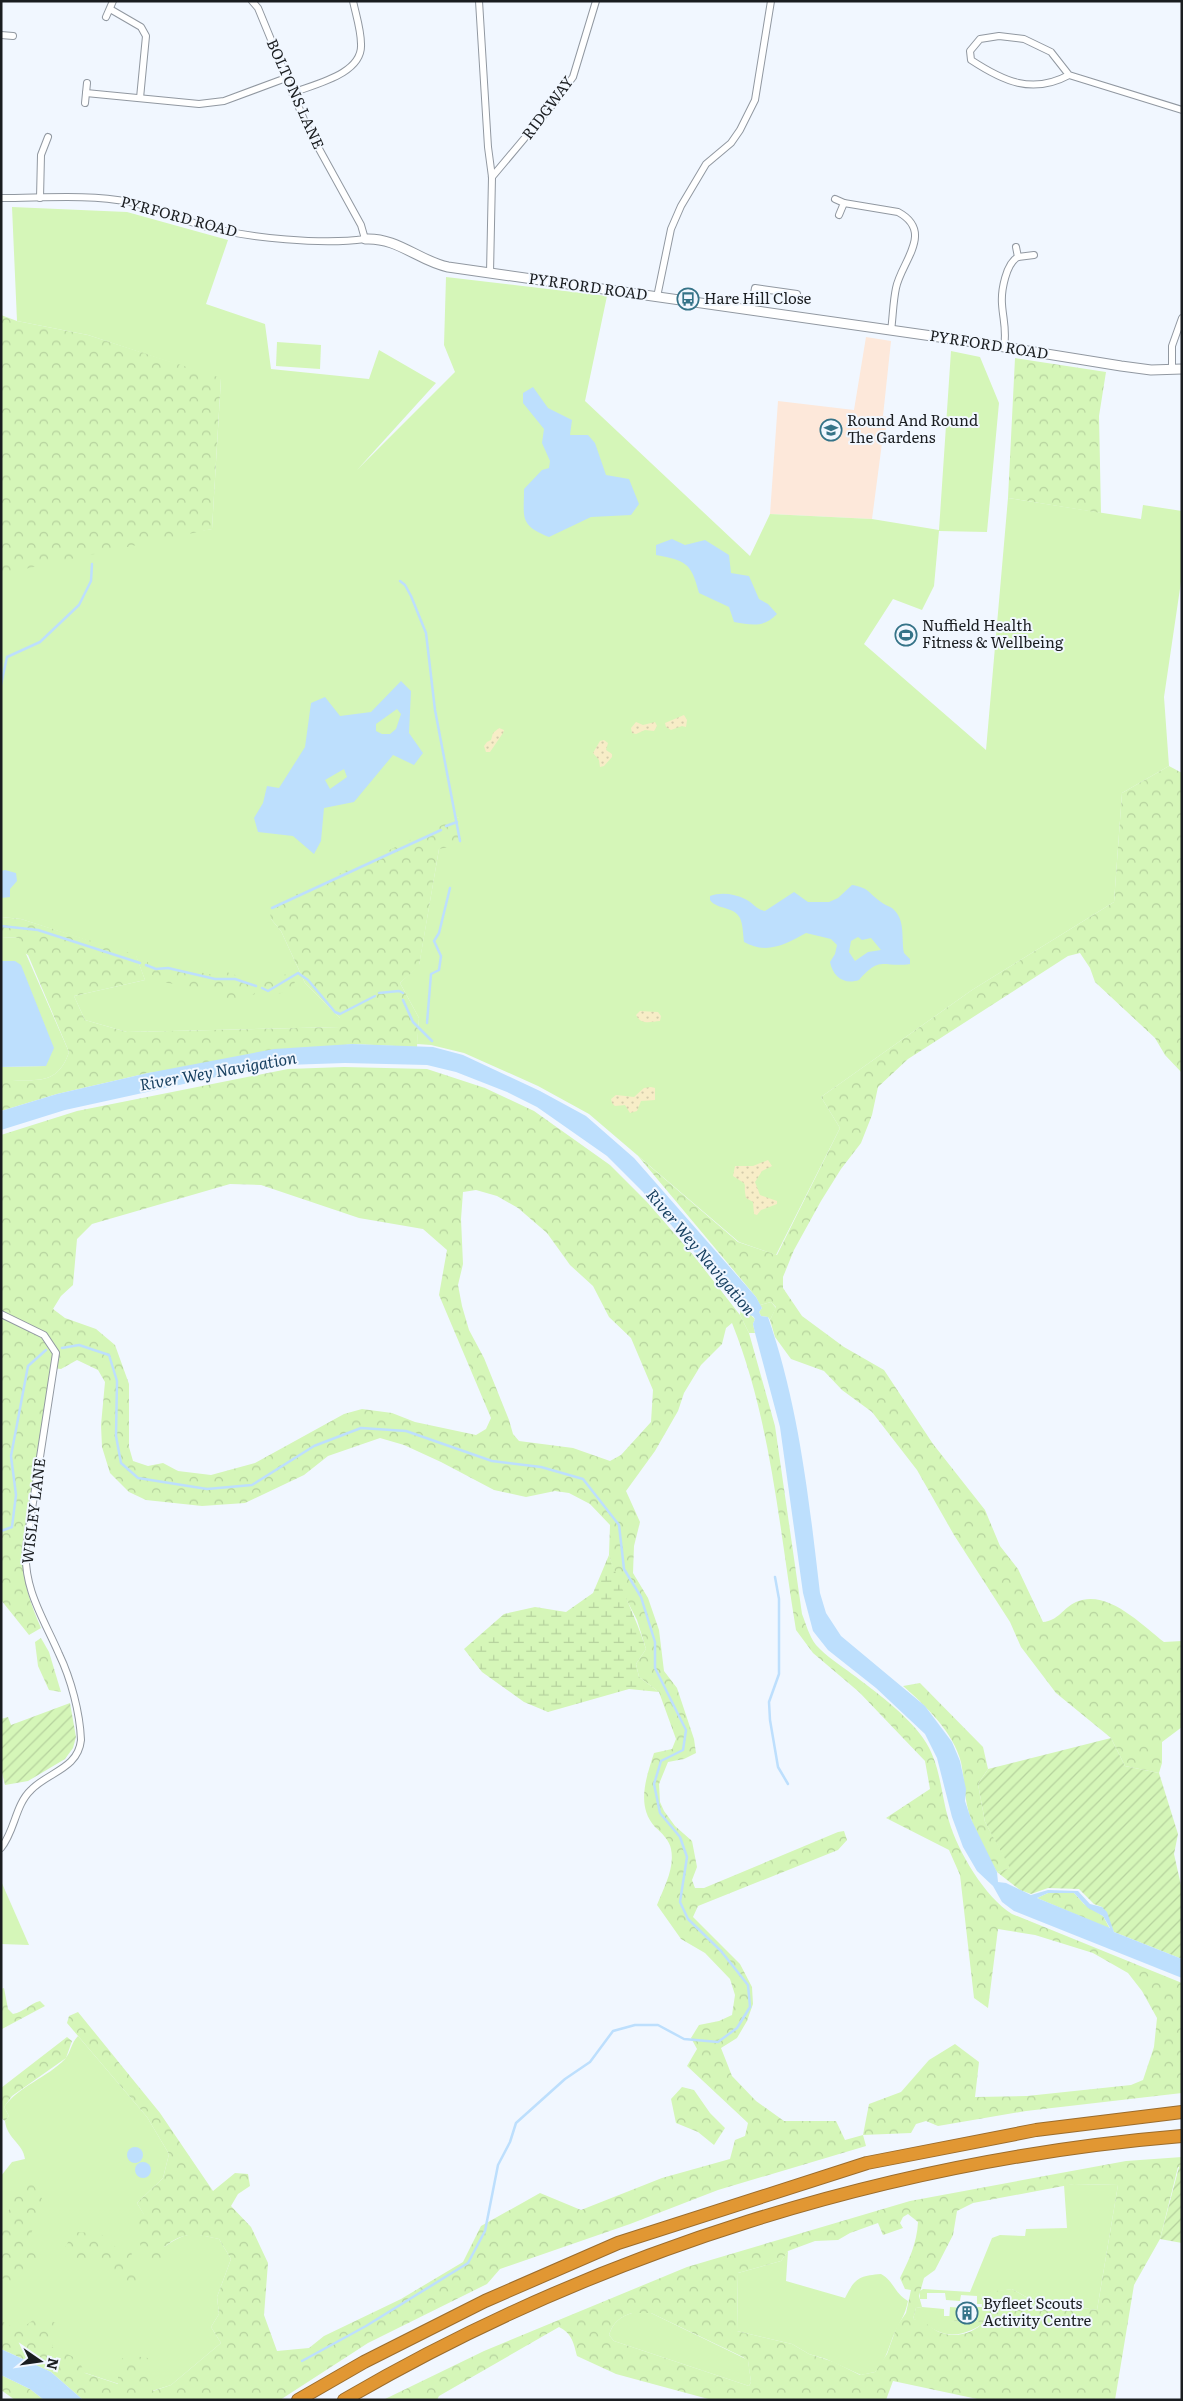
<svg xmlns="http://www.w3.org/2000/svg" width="1183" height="2401" viewBox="0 0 1183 2401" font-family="Literata,serif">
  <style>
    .education { fill: #fde8da }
    .green { fill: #d5f6b8 }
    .forest { fill: url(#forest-crowns); fill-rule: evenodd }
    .wetland { fill: url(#wetland-marsh) }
    .sand { fill: url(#sand-dots) }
    .garden { fill: url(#garden-furrows) }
    .water { fill: #bddffd; fill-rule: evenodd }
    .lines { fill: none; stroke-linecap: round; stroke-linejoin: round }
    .stream { stroke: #bddffd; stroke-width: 2.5 }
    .minor-casing { stroke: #9198a1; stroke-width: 8 }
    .tertiary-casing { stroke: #9198a1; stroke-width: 11 }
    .motorway-casing { stroke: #9b6c2c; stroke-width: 14 }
    .minor { stroke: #fff; stroke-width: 6 }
    .tertiary { stroke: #fff; stroke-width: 9 }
    .motorway { stroke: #e19733; stroke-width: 12 }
    .labels { text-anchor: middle; stroke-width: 4; stroke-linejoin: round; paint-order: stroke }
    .street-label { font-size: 15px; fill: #1a1d20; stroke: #f1f7ff }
    .poi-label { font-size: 15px; fill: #1a1d20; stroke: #f1f7ff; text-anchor: start }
    .water-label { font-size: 16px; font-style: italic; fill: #153e5f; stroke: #f1f7ff }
  </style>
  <defs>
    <pattern id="forest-crowns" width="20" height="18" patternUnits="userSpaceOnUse" patternTransform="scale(1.25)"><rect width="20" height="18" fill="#d5f6b8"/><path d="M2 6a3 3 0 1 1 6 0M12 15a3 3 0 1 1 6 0" fill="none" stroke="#b6d29e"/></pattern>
    <pattern id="wetland-marsh" width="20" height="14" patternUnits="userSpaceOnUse" patternTransform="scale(1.25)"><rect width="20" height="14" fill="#d5f6b8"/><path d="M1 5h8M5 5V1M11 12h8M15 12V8" fill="none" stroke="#b6d29e"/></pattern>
    <pattern id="sand-dots" width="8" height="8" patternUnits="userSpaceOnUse" patternTransform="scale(1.25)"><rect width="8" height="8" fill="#f7edc7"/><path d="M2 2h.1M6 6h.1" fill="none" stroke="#d3cbab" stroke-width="1.8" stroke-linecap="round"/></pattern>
    <pattern id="garden-furrows" width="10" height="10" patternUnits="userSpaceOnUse" patternTransform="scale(1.25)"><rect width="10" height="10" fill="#d5f6b8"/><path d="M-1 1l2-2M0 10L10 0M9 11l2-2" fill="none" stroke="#b6d29e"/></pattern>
  </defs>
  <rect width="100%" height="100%" fill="#f1f7ff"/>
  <path class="education" d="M866 337 891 341 883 416 887 417 885 443H882L872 519 770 514 778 401 854 410Z"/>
  <g class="green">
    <path d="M12 207 127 212 228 240 206 304 265 324 271 369 369 379 379 350 436 383 357 470 455 372 444 345 446 277 607 296 585 401 750 556 770 514 872 519 939 530 951 351 980 357 999 403 987 532 939 531 934 586 922 610 893 599 864 644 986 750 1008 498 1141 519 1143 505 1182 511V575L1164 697 1169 766 1122 793 1114 902 972 990 821 1097 840 1128 776 1255 739 1242 589 1114 538 1086 464 1053 431 1045 417 1044 419 1018 400 983 419 965 439 849 459 817 271 919 281 931 305 983 340 1018 341 1027 127 1032 85 1020 74 996 145 980 136 956 21 919 1 917V562L212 529 221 379 88 335 17 321Z"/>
    <path d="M277 342 321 345 320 369 276 366Z"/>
    <path d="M1 937 19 938 69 1052C57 1088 33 1079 1 1080V1067L46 1066 15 961H1Z"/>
    <path d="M771 1302 776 1308 770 1320 768 1317 761 1316 759 1312 762 1308 760 1305Z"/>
    <path d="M741 1306 755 1319 753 1324 755 1333H749L740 1315Z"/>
    <path d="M1 1881 29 1945 1 1944Z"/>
    <path d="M78 2036 147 2117 169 2154 163 2178 137 2203 164 2247C188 2231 191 2233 219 2239L231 2259 217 2297 219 2314 211 2327 221 2343 171 2385 152 2391 122 2385 61 2365 1 2331V2176L12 2162 25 2159C23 2143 7 2139 5 2121L9 2116 4 2107C20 2085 47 2078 65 2059 71 2052 71 2043 78 2036Z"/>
    <path d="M1074 2184 1118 2185 1097 2310 1033 2301 1012 2289 981 2294 982 2304H977V2296L961 2295 960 2301 946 2300 945 2293H927V2299H920V2291L923 2289 970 2292 992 2238 1000 2235 1025 2236 1026 2229 1067 2228 1064 2185Z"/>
    <path d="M788 2251 786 2281 845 2298C855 2278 859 2276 881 2274 894 2281 894 2293 908 2301 906 2311 903 2317 898 2326 889 2342 888 2359 875 2372L861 2375 826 2359 809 2354 792 2344 737 2331 738 2273 781 2261Z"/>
    <path d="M922 2307 944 2309V2316H950V2321L985 2322C971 2332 955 2339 937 2331 927 2326 925 2322 913 2319L916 2308Z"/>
    <path d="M632 2313H651L748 2360 751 2382 749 2386 614 2341 609 2335C613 2322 620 2317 632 2313Z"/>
  </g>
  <g class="forest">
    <path d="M1 315 17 321 88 335 221 378 212 529 1 574Z"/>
    <path d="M1015 358 1106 372 1099 416 1101 513 1008 498Z"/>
    <path d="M1169 766 1182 773V1073L1165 1055 1155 1038 1095 982 1090 968 1080 953 1068 956 908 1059 878 1087 872 1115 861 1143 841 1169 821 1201 794 1250 783 1277V1288L802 1316 844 1347 884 1370 933 1444 985 1510 1000 1546 1018 1569 1043 1622C1058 1621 1063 1608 1076 1602 1107 1588 1142 1625 1164 1642L1182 1641V1727L1162 1742V1763L1159 1773 1125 1766 1111 1738 1056 1693 1021 1647 1010 1622 954 1535 917 1470 872 1412 842 1390 824 1371 791 1359 775 1337 770 1320 776 1307 771 1302 760 1305 756 1297 638 1156 738 1242 777 1255 840 1128 821 1097 972 990 1114 902 1122 793Z"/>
    <path d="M459 817 464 844 439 849 419 966 400 983 419 1018 417 1047 352 1044 148 1073 57 1094 1 1111V1080C33 1079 57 1088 69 1052L28 955 19 950V938L1 937V917L21 919 136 955 145 980 74 996 85 1020 127 1032 340 1027V1018L305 983 281 931 271 919 269 907Z"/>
    <path d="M147 962 214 975 221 970 255 982V994L242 999 220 998 211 986 204 989 162 982 147 971Z"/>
    <path d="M291 973 295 982 290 991 268 996 263 993V983L275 977Z"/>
    <path d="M344 1067 427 1069 485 1088 534 1111 610 1165 647 1202 694 1256 740 1315 749 1333 775 1426 802 1614C806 1624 809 1636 816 1645 826 1656 840 1665 852 1674 874 1690 908 1716 923 1738 941 1763 940 1792 949 1821 958 1852 985 1897 1012 1914L1182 1983V2093L1026 2111 938 2126 926 2121 916 2124 911 2133 863 2135 866 2146 718 2190 630 2224 500 2269 487 2284 368 2343 280 2400H83L51 2372 1 2349V2321L19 2330 39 2316 56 2323 52 2347 78 2359 85 2373 118 2384V2361L128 2355 148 2358 153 2391 171 2385 221 2343 211 2327 219 2314 217 2297 231 2259 219 2239C195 2234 184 2231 164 2247L168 2254 159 2266 147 2265 135 2228 144 2215 137 2203 163 2178 169 2154 147 2117 67 2023 69 2016 78 2012 160 2113 213 2191 235 2173 248 2174 250 2186 238 2194 231 2206 251 2227 268 2263 264 2315 277 2351 309 2348 324 2336 401 2299 463 2262 481 2226 540 2193 581 2210 662 2178 730 2159 735 2140 745 2136 748 2123 687 2066 697 2049 691 2038 699 2025 719 2021 732 2015 735 1995 730 1979 705 1953 681 1939 657 1905C664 1887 675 1868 671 1849 670 1841 661 1832 655 1827 636 1806 646 1778 654 1753L672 1749 676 1739 659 1692 639 1677 636 1664 646 1649 637 1620 618 1583 609 1555 610 1525 590 1504 569 1493 555 1491 526 1497 494 1490 441 1462 404 1445 380 1438 328 1456 304 1475 245 1503 202 1506 146 1500 129 1492 110 1473 102 1447 101 1425 105 1382 98 1370 77 1360 61 1369 52 1368 22 1554C23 1581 30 1603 41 1628L29 1635 1 1600V1135L77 1111 288 1069ZM230 1184 261 1185 359 1218 423 1229 447 1250 439 1295 491 1418 486 1429 476 1435 415 1422 392 1413 362 1409 344 1414 255 1463 211 1475 178 1471 163 1463 148 1466 133 1461 129 1447V1384L115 1345 96 1329 65 1318 53 1309 61 1296 73 1285 77 1239 92 1224ZM476 1190 497 1196 518 1208 547 1233 570 1265 593 1286 609 1317 631 1338 653 1390 651 1422 621 1455 610 1461 573 1448 519 1441 513 1434 509 1420 484 1358 469 1330 462 1306 458 1285 463 1264 461 1219 463 1192ZM732 1323C771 1420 779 1527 796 1630L813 1653 859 1692 925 1761 930 1789 886 1818 949 1850 960 1875 974 1998 988 2008 998 1929 1035 1935 1093 1953 1128 1973 1142 1991 1157 2018 1154 2047 1143 2080 1131 2085 1027 2096 975 2097 979 2062 955 2044 929 2060 901 2092 869 2104 863 2135 845 2140 836 2121H784L756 2101 732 2076 721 2048 737 2038 747 2021 753 2004 752 1987 740 1964 693 1917 698 1906 838 1850 847 1840 844 1831 838 1832 704 1888H695L692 1880 697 1867 692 1841 675 1826 664 1811 660 1802 659 1784 668 1762 684 1759 696 1753 694 1739 677 1688 664 1671 659 1630 648 1598 633 1573 634 1546 640 1522 626 1491 655 1451 678 1411 684 1393 701 1365 722 1344 726 1328Z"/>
    <path d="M41 1638 49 1652 61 1692 49 1690 38 1666 35 1642Z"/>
    <path d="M920 1683 983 1747 988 1769 978 1784 985 1822 1011 1868 997 1872C987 1855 977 1838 971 1819 964 1801 965 1782 961 1762 953 1732 926 1706 903 1686Z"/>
    <path d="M1048 1893H1074L1084 1904 1103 1916 1110 1929 1037 1898Z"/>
    <path d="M4 1988 8 2009 13 2014C24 2012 29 2004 40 2001L45 2006 2 2029 1 1989Z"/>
    <path d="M67 2037 72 2041 66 2058 12 2096 4 2107 9 2116 5 2121 1 2118V2088Z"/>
    <path d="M682 2087 694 2090 710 2113 725 2128 714 2145 698 2132 676 2123 671 2099Z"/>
    <path d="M1182 2157V2167H1178L1160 2239 1134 2285 1115 2400H982L893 2381 886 2400H712L616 2374 577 2356C574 2344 572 2333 559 2327L439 2396 437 2400H383L484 2351 687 2267 910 2201 1126 2161ZM1074 2184 1118 2185 1097 2310 1033 2301 1012 2289 981 2293 982 2307H977V2309L950 2307 949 2321 984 2322C973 2334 953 2339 937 2331 928 2326 925 2320 913 2319L916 2308 922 2307 919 2296 924 2278 935 2270 953 2235 957 2211 973 2203ZM908 2214 918 2222C917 2243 909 2260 900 2278L905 2289 911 2290 906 2313 897 2326 887 2354 875 2372 860 2375 834 2362 809 2354 792 2344 737 2331 738 2273 781 2261 788 2251 815 2241 838 2240 850 2233 878 2223 883 2235 903 2228 900 2223 903 2217ZM632 2313H651L743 2357 748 2361 751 2382 749 2386 614 2341 609 2335C613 2322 620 2317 632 2313Z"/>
    <path d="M32 2183 48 2208C31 2227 26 2234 37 2258L17 2283 1 2278V2227L21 2184Z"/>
    <path d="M74 2232 100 2233 120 2251H131L138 2281H118L106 2266 77 2259 64 2249Z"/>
    <path d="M1 2375 30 2389 44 2400H15L1 2390Z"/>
  </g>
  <path class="wetland" d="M609 1555C620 1587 636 1617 646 1649L636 1664 639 1677 659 1692 629 1689 548 1712 524 1702 482 1672 464 1649 504 1614 535 1607 566 1612 593 1593Z"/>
  <g class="sand">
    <path d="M684 715 687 720 686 727 682 726 671 730 666 727 665 723Z"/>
    <path d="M636 722 643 725 655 722 657 726 654 731 645 730 636 734 632 733 631 728Z"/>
    <path d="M499 728 504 730 503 733 490 752H486L484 746 487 742 491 740 493 733Z"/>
    <path d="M604 740 608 743 606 750 612 754V757L604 766 600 767 599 760 593 753 600 741Z"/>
    <path d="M640 1011 658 1012 661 1016 660 1021C650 1022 641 1025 636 1015Z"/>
    <path d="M651 1087 655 1088V1100L641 1101 637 1111 630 1113 625 1105 615 1106 612 1103 611 1099 616 1095 634 1097 644 1088Z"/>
    <path d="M768 1160 772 1166 762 1171 755 1182 760 1195 777 1201V1204L761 1210 757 1215 754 1214 753 1202 746 1198C742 1179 751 1188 733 1176L735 1166H753Z"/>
  </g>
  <g class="garden">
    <path d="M70 1703 76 1737 73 1748 65 1759 28 1781 5 1785 1 1769V1719L8 1717 11 1725Z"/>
    <path d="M1111 1738 1125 1766 1159 1773 1178 1834 1174 1854 1182 1890V1959L1114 1932 1102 1907 1094 1904 1079 1889 1048 1888 1031 1894 1020 1890 997 1872 1010 1868 985 1822 978 1784 988 1769Z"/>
    <path d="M1179 2167H1182V2243L1160 2239Z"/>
  </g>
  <g class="water">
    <path d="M533 387 548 408 572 420 570 435H588L595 443 606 475 629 479 639 504 631 515 591 517 549 537C519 525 524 518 524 489L542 470 549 468 550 461 542 443 544 429 523 403V393Z"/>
    <path d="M672 539 685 545 705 540 729 555 731 573 749 576 759 599 768 604 777 614C764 628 752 625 734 622L729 607 699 593C691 562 686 561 656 555V545Z"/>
    <path d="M401 681 411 691 409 733 423 753 414 765 393 755 354 802 324 808 321 841 314 854 293 836 258 832 254 818 263 803 267 786 279 788 305 747 311 703 325 697 340 716 371 712ZM397 709 401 714 396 729 390 734H382L376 731V724ZM344 769 347 777 330 789 325 780Z"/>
    <path d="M5 870 16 873 17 881 10 889V897L1 898V871Z"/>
    <path d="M852 885C870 888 868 893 881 902 885 905 889 906 892 908 906 919 901 938 904 953L910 959V964C882 968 881 955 859 980 844 985 833 977 830 962L835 954 837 945 831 939 806 933C786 944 767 955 744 942 743 934 743 925 740 918 734 906 717 910 710 900V896C721 892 735 894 745 899 752 902 757 910 765 911L794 892 808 902H829L838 898ZM858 937 862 940 871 938 881 950 868 952 855 961 849 952 851 941Z"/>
    <path d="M1 961H15L21 965 54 1048 46 1066 1 1067Z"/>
    <path d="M352 1044 433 1047 463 1055 540 1091 586 1116 634 1158 756 1297 762 1308 759 1312 761 1316 768 1317C799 1406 809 1499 820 1593L826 1613 841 1636 925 1706 952 1742 960 1761 966 1789 965 1801 971 1819 997 1872 998 1882 1006 1883 1031 1895 1048 1890 1078 1891 1090 1904 1102 1907 1107 1912 1114 1932 1182 1959V1978L1014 1911 1002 1902 993 1886 977 1871 963 1847 952 1817 937 1758 925 1734 876 1688 828 1650 813 1631 803 1593 780 1427 755 1333 753 1324 755 1319 753 1316 748 1315 643 1192 607 1156 537 1107 507 1092 456 1072 427 1065 345 1063 286 1065 211 1078 65 1110 1 1130V1111L57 1094 148 1073 274 1049ZM1048 1893H1074L1088 1908 1103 1916 1110 1928 1037 1898Z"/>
    <circle cx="135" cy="2155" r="8"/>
    <circle cx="143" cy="2170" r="8"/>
    <path d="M1 2349 51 2372 83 2400H44L30 2389 1 2375Z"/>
  </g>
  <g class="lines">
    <g class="stream">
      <path d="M400 581 405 585 411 596 426 633 435 710 460 841"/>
      <path d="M1 685 7 657 40 642 79 605 91 581 92 564"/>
      <path d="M446 826 457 822"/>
      <path d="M272 908 441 830"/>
      <path d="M1 926 38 930 140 963"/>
      <path d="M146 965 156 969 168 968 215 979H235L256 986"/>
      <path d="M262 988 268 991 298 973 308 980 335 1012 340 1014 375 996"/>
      <path d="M379 993 399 991 403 993"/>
      <path d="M403 1000 413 1022 432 1041"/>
      <path d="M427 1023 431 974 439 970 441 956 434 941 439 933 450 888"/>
      <path d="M62 1348 79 1345 109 1355 117 1381 116 1436 121 1463 138 1478 207 1489 252 1485 314 1446 361 1428 406 1431 492 1461 541 1467 583 1479 619 1525 624 1569 641 1597 655 1642V1668L686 1730 683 1750 661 1761 654 1784 660 1813 680 1837 687 1857 680 1902 688 1919 721 1951 748 1985 750 2007 737 2028 718 2042 684 2039 658 2025H635L613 2031 590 2062 565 2079 516 2123 510 2142 498 2165 485 2231 468 2263 366 2326 302 2361"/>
      <path d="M1 1531 12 1527 16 1495 11 1456 28 1366 46 1350"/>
      <path d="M775 1577 779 1599V1674L769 1702 770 1720 778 1767 788 1784"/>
    </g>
    <g class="minor-casing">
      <g id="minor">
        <path d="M479 1 488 147 492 177 490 273"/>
        <path d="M110 9 141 27 146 36 140 98"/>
        <path d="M106 17 113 1"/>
        <path d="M1 35 13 36"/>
        <path d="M1069 75C1032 95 1003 81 971 60L970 51 980 39 999 36 1024 39 1051 52 1069 75 1182 110"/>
        <path d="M86 93 199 104 224 101 286 78"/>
        <path d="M292 93C315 84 363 74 361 44 361 30 356 15 353 1"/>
        <path d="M85 103 87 83"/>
        <path d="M492 177 554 103 573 77 596 1"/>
        <path d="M1 198C44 198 88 194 130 202 157 208 181 220 207 227 250 238 322 245 365 239L361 225 307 127 258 8 252 1"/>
        <path d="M40 198 41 155 48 137"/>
        <path d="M835 199 844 203 839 215"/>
        <path d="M844 203 898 212C935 232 901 262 896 288 893 302 893 316 891 331"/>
        <path d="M1016 247 1018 257 1034 255"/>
        <path d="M657 297 671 229 681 206 706 164 731 143 740 130 755 100 771 1"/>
        <path d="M751 311 755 288 797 294"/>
        <path d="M1004 347C1007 330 1003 320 1002 304 1001 291 1006 263 1018 257"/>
        <path d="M1172 370V346L1182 318"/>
        <path d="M1 1314 44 1335 56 1353 26 1548C23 1589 44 1619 59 1654 71 1679 80 1713 81 1740 78 1769 48 1772 31 1790 15 1805 15 1831 1 1848"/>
      </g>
    </g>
    <g class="tertiary-casing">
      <path id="tertiary" d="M365 239C397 237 419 261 448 267L967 341 1121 366 1151 370 1182 369"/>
    </g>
    <g class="motorway-casing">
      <g id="motorway">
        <path d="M298 2400 364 2362 485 2301 618 2243 867 2163 1036 2130 1182 2112"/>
        <path d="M344 2400C597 2252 890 2160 1182 2136"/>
      </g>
    </g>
    <use href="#minor" class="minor"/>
    <use href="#tertiary" class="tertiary"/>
    <use href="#motorway" class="motorway"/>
  </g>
  <defs>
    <g id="bus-ring" transform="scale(1.125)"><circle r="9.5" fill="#f1f7ff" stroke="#357388" stroke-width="1.5"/><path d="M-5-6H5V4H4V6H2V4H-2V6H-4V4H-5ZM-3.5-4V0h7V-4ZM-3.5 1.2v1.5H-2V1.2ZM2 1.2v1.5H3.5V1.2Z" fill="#357388"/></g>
    <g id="school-ring" transform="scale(1.125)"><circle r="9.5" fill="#f1f7ff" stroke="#357388" stroke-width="1.5"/><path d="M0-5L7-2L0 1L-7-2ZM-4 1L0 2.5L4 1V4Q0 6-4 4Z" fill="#357388"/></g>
    <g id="stadium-ring" transform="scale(1.125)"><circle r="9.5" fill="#f1f7ff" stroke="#357388" stroke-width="1.5"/><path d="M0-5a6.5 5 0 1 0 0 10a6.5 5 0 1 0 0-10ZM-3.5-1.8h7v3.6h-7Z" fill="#357388"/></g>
    <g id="building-ring" transform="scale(1.125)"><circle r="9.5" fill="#f1f7ff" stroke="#357388" stroke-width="1.5"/><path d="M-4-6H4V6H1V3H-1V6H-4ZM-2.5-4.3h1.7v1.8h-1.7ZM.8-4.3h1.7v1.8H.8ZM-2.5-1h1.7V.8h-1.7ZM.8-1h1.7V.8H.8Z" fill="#357388"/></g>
  </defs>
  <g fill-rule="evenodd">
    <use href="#bus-ring" x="688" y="299"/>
    <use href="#school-ring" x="831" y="430"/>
    <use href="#stadium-ring" x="906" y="635"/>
    <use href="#building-ring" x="967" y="2313"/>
  </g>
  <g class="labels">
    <g class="street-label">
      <text transform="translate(295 94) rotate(66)" y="5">BOLTONS LANE</text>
      <text transform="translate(548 108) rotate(-53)" y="5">RIDGWAY</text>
      <text transform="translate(179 217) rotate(15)" y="5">PYRFORD ROAD</text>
      <text transform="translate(588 287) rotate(8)" y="5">PYRFORD ROAD</text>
      <text transform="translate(989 345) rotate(9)" y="5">PYRFORD ROAD</text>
      <text transform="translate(34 1511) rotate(-83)" y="5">WISLEY LANE</text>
    </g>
    <g class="poi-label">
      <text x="704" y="304">Hare Hill Close</text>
      <text x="847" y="426">Round And Round<tspan x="847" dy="17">The Gardens</tspan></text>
      <text x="922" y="631">Nuffield Health<tspan x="922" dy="17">Fitness &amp; Wellbeing</tspan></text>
      <text x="983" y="2309">Byfleet Scouts<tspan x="983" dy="17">Activity Centre</tspan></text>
    </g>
    <g class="water-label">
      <text transform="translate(218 1071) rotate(-10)" y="6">River Wey Navigation</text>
      <text transform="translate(701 1252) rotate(50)" y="6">River Wey Navigation</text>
    </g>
  </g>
  <rect width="1183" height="2401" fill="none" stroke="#1a1d20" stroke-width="5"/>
  <g transform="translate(40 2361) rotate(103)" stroke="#f1f7ff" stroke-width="4" paint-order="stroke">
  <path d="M0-4L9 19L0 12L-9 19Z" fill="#1a1d20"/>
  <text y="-8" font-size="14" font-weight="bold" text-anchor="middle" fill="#1a1d20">N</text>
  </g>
</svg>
